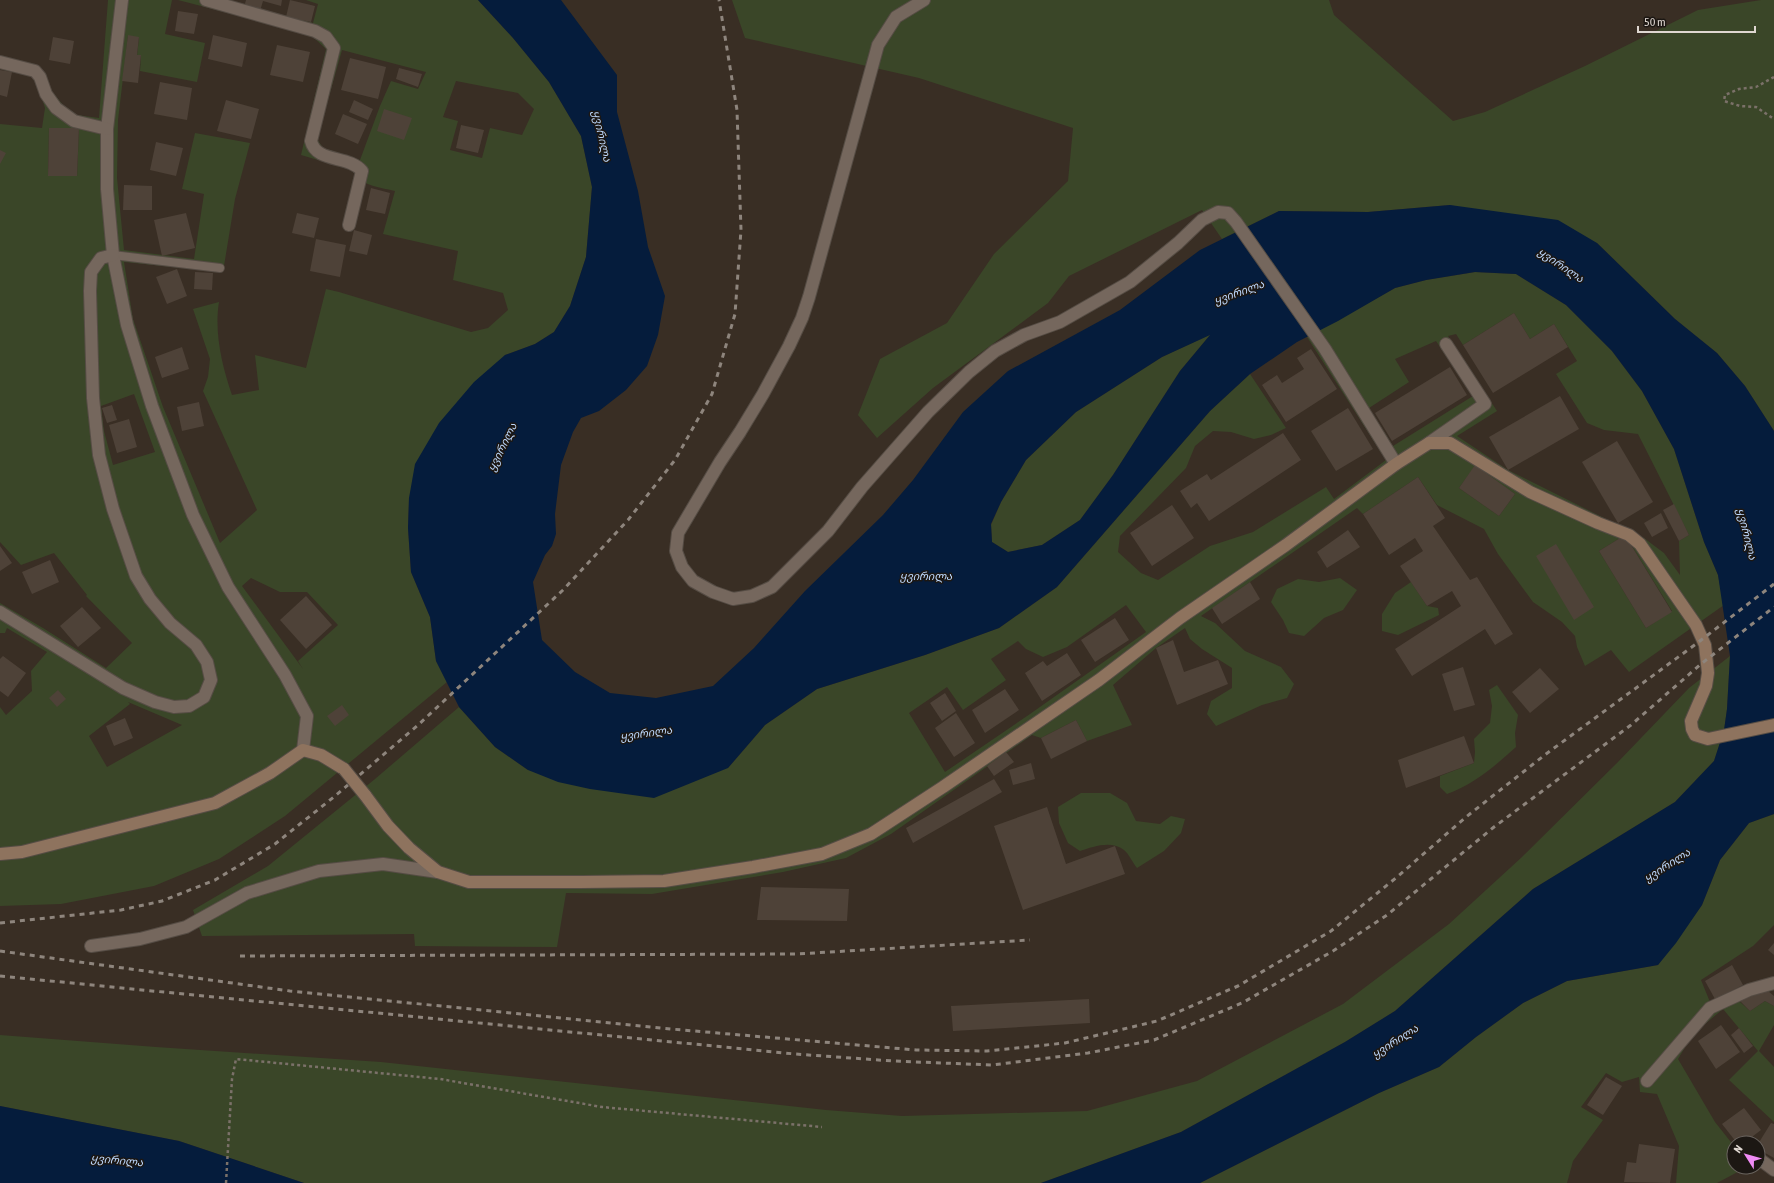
<svg xmlns="http://www.w3.org/2000/svg" width="1774" height="1183" viewBox="0 0 1774 1183" font-family="'Asap Condensed','Noto Sans Georgian',sans-serif">
  <style>
    .green { fill: #3a4628; fill-rule: evenodd }
    .water { fill: #051c3c; fill-rule: evenodd }
    .building { fill: #4e4238 }
    .lines { fill: none; stroke-linecap: round; stroke-linejoin: round }
    .lane-casing { stroke: #554c44; stroke-width: 10 }
    .street-casing { stroke: #554c44; stroke-width: 14 }
    .secondary-casing { stroke: #554c44; stroke-width: 14 }
    .path { stroke: #7b7169; stroke-width: 2.5; stroke-dasharray: 3 3; stroke-linecap: butt }
    .lane { stroke: #75675d; stroke-width: 8 }
    .street { stroke: #75675d; stroke-width: 12 }
    .secondary { stroke: #8e735e; stroke-width: 12 }
    .rail { stroke: #8e857d; stroke-width: 3; stroke-dasharray: 5 5; stroke-linecap: butt }
    .secondary-bridge-casing { stroke: #554c44; stroke-width: 14; stroke-linecap: butt }
    .secondary-bridge { stroke: #8e735e; stroke-width: 12 }
    .labels { text-anchor: middle; stroke-width: 3; stroke-linejoin: round; paint-order: stroke }
    .water-label { font-size: 11px; font-style: italic; fill: #bed9fe; stroke: #1c1713 }
  </style>
  <rect width="100%" height="100%" fill="#392e24"/>
  <g class="green">
    <path d="M108 0H172L165 34 205 43 197 82 140 71 141 56 137 55 139 38 128 36 118 120 117 178 124 250 194 259 204 194 182 189 195 133 250 143 235 199 223 272 124 262 133 319 163 407 220 543 257 510 203 391 208 377 210 359 193 309 219 302C214 332 222 366 232 395L259 390 255 355 306 368 326 289 339 292 471 332 488 328 508 310 503 293 453 280 458 251 383 234 395 191C378 187 361 186 352 170L301 155 326 49 313 37 282 27 178 0H224L313 23 318 4 306 0H478L513 38 549 82 581 136 592 187 586 257 570 306 554 332 535 344 505 355 409 498 408 528 411 572 430 617 436 661 447 682 285 816 219 859 154 886 61 904 0 906V707L6 715 32 691 31 671 47 652 7 628 5 633H0V603L43 628 106 668 132 643 86 596 87 595 54 553 21 565 0 542V124L42 128 45 108 35 77 0 69V57L38 66 45 75 50 89 63 105 77 115 99 118ZM342 50 426 72 418 89 391 81 380 106 360 160 323 148 317 139ZM456 81 518 93 534 109 522 135 490 128 482 158 450 150 458 121 443 117ZM49 128H79L77 176 48 175ZM134 394 155 452 113 465 104 431 101 406ZM251 578 280 592H307L338 625 298 661 303 669 242 586ZM128 702 182 725 107 767 89 736 130 704Z"/>
    <path d="M732 0H1329L1334 15 1453 121 1485 112 1585 66 1698 10 1761 0H1774V431L1745 386 1717 353 1675 319 1597 243 1450 205 1368 212 1279 211 1222 239 1202 210 1069 276 1048 303 933 388 877 438 858 415 880 359 947 323 994 254 1068 181 1073 128 919 78 745 38Z"/>
    <path d="M1475 272 1516 274 1566 305 1612 351 1642 391 1674 449 1704 542 1718 575 1724 605 1629 672 1611 650 1585 666 1577 647 1575 636 1562 622 1533 602 1498 554 1484 529 1437 505 1418 477 1363 514 1357 508 1201 616 1215 623 1245 651 1281 667 1294 684 1287 698 1262 705 1216 726 1207 714 1211 701 1232 688V668L1202 649 1190 639 1185 628 1156 648 1113 685 1132 725 1087 741 1076 720 1041 738 1032 735 891 834 846 858 783 872 652 894 566 893 557 947 415 946 414 934 202 936 193 910 268 866 375 779 459 707 495 747 528 770 728 768 765 725 817 689 925 655 999 628 1057 587 1210 411 1250 374 1286 428 1271 435 1254 439 1231 432 1213 431 1195 446 1186 468 1120 536 1118 552 1141 573 1158 580 1210 546 1253 532 1326 487 1334 499 1386 460 1307 337 1395 288 1426 280ZM1514 313 1530 339 1554 324 1577 361 1556 374 1587 423 1604 430 1638 434 1689 535 1679 541 1680 575 1664 553 1644 538 1508 470 1457 436 1497 411 1448 336 1456 334 1463 345ZM1436 341 1473 396 1393 446 1369 408 1409 382 1395 359ZM1475 466 1515 494 1499 516 1459 488ZM1625 535 1672 611 1646 628 1599 551ZM1126 605 1146 632 1030 714 945 772 909 713 947 687 963 710 1006 680 991 659 1018 641 1026 649 1043 657 1067 647Z"/>
    <path d="M1211 334 1180 371 1113 475 1080 520 1042 545 1008 552 992 542 991 525 1001 502 1026 460 1076 412 1162 357Z"/>
    <path d="M1340 578 1357 590 1343 610 1324 618 1304 636 1289 633 1283 620 1271 602 1277 589 1298 579 1319 582Z"/>
    <path d="M1411 582 1427 606 1438 608 1439 615 1398 635 1382 631V614L1395 593Z"/>
    <path d="M1730 656 1727 709 1724 731 1714 761 1675 802 1533 889 1395 1011 1345 1042 1181 1132 1041 1183H304L179 1141 0 1106V1035L156 1047 381 1062 826 1110 902 1116 1087 1111 1197 1081 1343 1004 1449 924 1522 857 1617 763 1689 688Z"/>
    <path d="M1497 685 1518 715 1515 733 1516 747C1495 766 1473 785 1447 794L1440 787V776L1474 763 1475 752 1474 739 1490 723 1492 706 1489 690Z"/>
    <path d="M1081 793H1110L1127 803 1136 821 1160 824 1171 816 1185 819 1181 833 1164 851 1137 868C1133 863 1129 854 1124 850 1111 840 1093 847 1080 851L1068 843 1059 823 1058 807Z"/>
    <path d="M1774 814V925L1753 946 1701 980 1710 1002 1774 978V990L1739 1001 1750 1011 1765 1001 1774 1006V1025L1759 1051 1774 1067V1122L1729 1080 1758 1051 1723 1009 1693 1034 1678 1059 1715 1122 1734 1146V1167H1747L1717 1183H1676L1679 1146 1657 1094 1640 1092 1639 1077 1622 1082 1606 1073 1581 1107 1603 1120 1573 1161 1567 1183H1200L1379 1093 1439 1067 1476 1037 1523 1003 1567 981 1658 965 1702 905 1720 860 1749 823Z"/>
  </g>
  <g class="water">
    <path d="M478 0H561L617 75V112L638 191 648 247 665 296 658 335 647 366 626 390 599 411 581 418 573 432 561 465 555 514 556 534 552 546 545 555 533 582 542 640 575 672 610 693 656 698 713 686 754 648 805 591 883 515 913 480 963 412 1008 371 1120 310 1200 250 1279 211 1368 212 1450 205 1558 220 1597 243 1675 319 1717 353 1745 386 1774 431V814L1749 823 1720 860 1702 905 1676 943 1658 965 1567 981 1523 1003 1476 1037 1439 1067 1379 1093 1200 1183H1041L1181 1132 1345 1042 1395 1011 1533 889 1675 802 1714 761 1724 730 1727 709 1730 656 1718 575 1704 542 1674 449 1642 391 1612 351 1566 305 1516 274 1475 272 1426 280 1395 288 1338 321 1297 342 1250 374 1210 411 1057 587 999 628 925 655 817 689 765 725 728 768 654 798 590 789 558 782 528 770 495 747 459 707 436 661 430 617 411 572 408 528 409 498 415 464 439 423 474 382 505 355 535 344 554 332 570 306 586 257 592 187 581 136 549 82 513 38ZM1210 335 1180 371 1113 475 1080 520 1042 545 1008 552 992 542 991 524 1001 502 1026 460 1076 412 1162 357Z"/>
    <path d="M0 1106 179 1141 304 1183H0Z"/>
  </g>
  <g class="building">
    <path d="M246 0H282L281 6 263 1 260 11 244 7Z"/>
    <path d="M290 0 315 6 311 22 286 17Z"/>
    <path d="M178 11 198 14 194 34 175 31Z"/>
    <path d="M128 35 139 37 137 55H141L138 83 122 81Z"/>
    <path d="M213 35 247 43 242 67 208 59Z"/>
    <path d="M53 37 74 41 70 64 49 60Z"/>
    <path d="M277 45 310 52 303 82 270 75Z"/>
    <path d="M350 58 386 67 378 99 341 90Z"/>
    <path d="M399 68 422 74 418 87 396 79Z"/>
    <path d="M0 70 12 72 7 97 0 95Z"/>
    <path d="M160 82 192 88 187 120 154 114Z"/>
    <path d="M226 100 259 109 251 139 217 131Z"/>
    <path d="M354 100 373 109 368 120 349 112Z"/>
    <path d="M384 109 412 118 404 140 377 131Z"/>
    <path d="M343 114 367 124 358 144 335 134Z"/>
    <path d="M461 125 484 130 478 153 456 148Z"/>
    <path d="M49 128H79L77 176H48Z"/>
    <path d="M156 142 183 148 176 176 150 170Z"/>
    <path d="M0 150 6 153 0 164Z"/>
    <path d="M124 185 152 186V210H123Z"/>
    <path d="M371 188 390 193 385 214 366 210Z"/>
    <path d="M186 213 195 248 162 256 154 220Z"/>
    <path d="M297 213 319 218 314 238 292 233Z"/>
    <path d="M354 230 372 235 367 255 349 251Z"/>
    <path d="M316 239 346 245 340 277 310 271Z"/>
    <path d="M177 269 187 296 167 304 156 277Z"/>
    <path d="M195 272 213 273 212 290 194 289Z"/>
    <path d="M1514 313 1530 339 1554 324 1568 347 1493 393 1463 345Z"/>
    <path d="M182 347 189 369 162 378 155 357Z"/>
    <path d="M1311 349 1337 389 1286 422 1262 385 1277 375 1282 383 1304 369 1297 358Z"/>
    <path d="M1450 367 1467 395 1392 441 1375 413Z"/>
    <path d="M1560 396 1579 429 1508 470 1489 437Z"/>
    <path d="M199 402 204 426 182 431 177 407Z"/>
    <path d="M112 405 117 420 107 423 102 408Z"/>
    <path d="M1348 408 1373 449 1336 471 1311 431Z"/>
    <path d="M129 419 137 447 117 453 109 425Z"/>
    <path d="M1283 433 1301 460 1209 521 1197 503 1191 508 1180 491 1207 474 1211 480Z"/>
    <path d="M1617 441 1653 502 1618 523 1582 462Z"/>
    <path d="M1475 465 1515 494 1499 516 1459 488Z"/>
    <path d="M1418 477 1445 518 1433 526 1470 580 1477 577 1513 634 1495 645 1485 629 1412 676 1395 649 1461 606 1452 591 1427 606 1400 566 1423 551 1415 538 1389 555 1363 514Z"/>
    <path d="M1674 504 1689 535 1679 541 1663 510Z"/>
    <path d="M1172 505 1194 538 1152 566 1130 533Z"/>
    <path d="M1661 513 1668 528 1652 537 1644 523Z"/>
    <path d="M1348 530 1360 547 1327 568 1317 552Z"/>
    <path d="M1625 535 1672 612 1646 628 1599 551Z"/>
    <path d="M1556 544 1594 607 1574 620 1536 556Z"/>
    <path d="M0 546 12 563 0 571Z"/>
    <path d="M50 560 59 582 32 594 22 572Z"/>
    <path d="M1250 582 1260 599 1222 624 1212 608Z"/>
    <path d="M306 596 332 625 306 649 280 620Z"/>
    <path d="M82 607 101 628 78 647 60 626Z"/>
    <path d="M1115 618 1129 640 1095 662 1081 640Z"/>
    <path d="M1173 640 1184 672 1218 660 1228 684 1177 705 1156 648Z"/>
    <path d="M1067 653 1081 675 1042 701 1025 673 1043 661 1047 666Z"/>
    <path d="M3 656 26 673 8 697 0 691V659Z"/>
    <path d="M1463 667 1475 705 1454 711 1442 674Z"/>
    <path d="M1540 668 1559 689 1530 713 1512 692Z"/>
    <path d="M1005 689 1019 710 985 733 972 710Z"/>
    <path d="M58 690 66 699 57 707 49 698Z"/>
    <path d="M945 693 956 711 942 721 930 703Z"/>
    <path d="M342 705 349 715 335 726 327 716Z"/>
    <path d="M956 713 975 743 954 757 935 728Z"/>
    <path d="M125 718 133 738 114 746 106 726Z"/>
    <path d="M1076 720 1087 741 1051 759 1041 738Z"/>
    <path d="M1464 736 1474 763 1406 788 1398 760Z"/>
    <path d="M1006 752 1014 762 994 776 987 766Z"/>
    <path d="M1031 763 1035 779 1013 785 1009 770Z"/>
    <path d="M994 779 1002 792 913 843 906 828Z"/>
    <path d="M1047 807 1066 864 1115 846 1125 874 1023 910 994 826Z"/>
    <path d="M761 887 849 889 847 921 757 920Z"/>
    <path d="M1774 943V955L1768 950Z"/>
    <path d="M1732 965 1743 985 1715 999 1705 981Z"/>
    <path d="M1768 991 1774 996V1006L1765 1001 1750 1011 1739 1000Z"/>
    <path d="M1089 999 1090 1023 953 1031 951 1006Z"/>
    <path d="M1721 1025 1740 1052 1716 1069 1698 1041Z"/>
    <path d="M1739 1028 1753 1046 1744 1053 1731 1035Z"/>
    <path d="M1606 1077 1622 1086 1603 1115 1587 1105Z"/>
    <path d="M1744 1108 1761 1130 1744 1143H1737L1722 1124Z"/>
    <path d="M1771 1123 1774 1124V1158L1758 1149V1144Z"/>
    <path d="M1639 1144 1675 1149 1670 1183 1624 1182 1627 1162 1636 1163Z"/>
  </g>
  <g class="lines">
    <g class="lane-casing">
      <path id="lane" d="M113 255 220 268"/>
    </g>
    <g class="street-casing">
      <g id="street">
        <path d="M122 0 107 129V189L113 255 127 325 152 406 193 515 228 587 285 675 307 716 303 750"/>
        <path d="M206 0 315 31 326 37 334 48 311 141C316 163 349 155 362 171L349 225"/>
        <path d="M924 0 896 17 878 45 809 297 802 318 789 346 763 394 740 432 720 462 678 533 676 551 682 567 693 581 713 592 733 599 752 596 772 587 828 531 862 487 928 412 969 372 995 351 1024 335 1060 322 1130 282 1178 243 1202 220 1218 212 1228 213 1236 222 1325 349 1396 464"/>
        <path d="M0 62 35 71 40 77 46 94 56 108 74 121 107 129"/>
        <path d="M1429 443 1485 404 1446 344"/>
        <path d="M0 612 123 688 155 702 174 707 189 706 204 697 211 680 207 662 196 645 170 623 150 599 136 576 113 509 99 455 93 398 90 291 91 272 101 258 113 255"/>
        <path d="M91 946 140 939 186 927 247 893 319 871 383 864 438 872"/>
        <path d="M1647 1081 1710 1008 1749 990 1774 983"/>
        <path d="M1758 1158 1774 1170"/>
      </g>
    </g>
    <g class="secondary-casing">
      <g id="secondary">
        <path d="M365 795 388 826 409 848 438 872 469 882H582L664 881 753 867 822 854 871 834 943 787 1099 680 1180 618 1286 545 1396 464 1429 443H1450L1530 492 1598 523 1629 535 1640 544 1696 625 1705 645 1708 673 1706 686 1691 721 1692 729 1695 735 1708 739 1774 725"/>
        <path d="M0 854 22 852 215 803 270 773 303 750 321 755 344 769"/>
      </g>
    </g>
    <g class="path">
      <path d="M1774 77 1756 87 1739 89 1725 95 1724 101 1740 106 1756 107 1774 119"/>
      <path d="M226 1183 232 1079 236 1059 440 1079 602 1107 822 1127"/>
    </g>
    <use href="#lane" class="lane"/>
    <use href="#street" class="street"/>
    <use href="#secondary" class="secondary"/>
    <g class="rail">
      <path d="M0 923 121 910 162 901 215 880 275 844 335 796 417 726 563 590 628 520 675 460 712 394 735 314 741 230 737 110 719 0"/>
      <path d="M0 951 290 991 671 1029 916 1050 987 1051 1065 1043 1157 1021 1238 986 1331 931 1397 877 1466 817 1546 754 1696 644 1774 584"/>
      <path d="M240 956 797 954 1030 940"/>
      <path d="M0 976 795 1054 893 1061 992 1065 1088 1053 1154 1040 1242 1003 1333 951 1387 915 1494 827 1631 725 1701 664 1774 607"/>
    </g>
    <g class="secondary-bridge-casing">
      <path id="secondary-bridge" d="M344 769 365 795"/>
    </g>
    <use href="#secondary-bridge" class="secondary-bridge"/>
  </g>
  <g class="labels">
    <g class="water-label">
      <text transform="translate(602 136) rotate(77)" y="4">ყვირილა</text>
      <text transform="translate(1561 265) rotate(34)" y="4">ყვირილა</text>
      <text transform="translate(1239 292) rotate(-20)" y="4">ყვირილა</text>
      <text transform="translate(502 447) rotate(-64)" y="4">ყვირილა</text>
      <text transform="translate(1747 534) rotate(76)" y="4">ყვირილა</text>
      <text x="926" y="580">ყვირილა</text>
      <text transform="translate(646 733) rotate(-8)" y="4">ყვირილა</text>
      <text transform="translate(1667 865) rotate(-33)" y="4">ყვირილა</text>
      <text transform="translate(1395 1041) rotate(-33)" y="4">ყვირილა</text>
      <text transform="translate(117 1160) rotate(5)" y="4">ყვირილა</text>
    </g>
  </g>
  <g transform="translate(1746 1155) rotate(307)"><circle r="19" fill="#1c1713" stroke="#6a645f"/>
  <path d="M0-3L7 15L0 10L-7 15Z" fill="#f08bf5"/>
  <text y="-6" font-size="11" font-weight="bold" text-anchor="middle" fill="#dfd7d1">N</text>
  </g>
  <path d="M1638 26v6h117v-6" fill="none" stroke="#dfd7d1" stroke-width="2"/>
  <text x="1644" y="26" font-size="12" fill="#dfd7d1" stroke="#1c1713" stroke-width="3" paint-order="stroke">50 m</text>
</svg>
